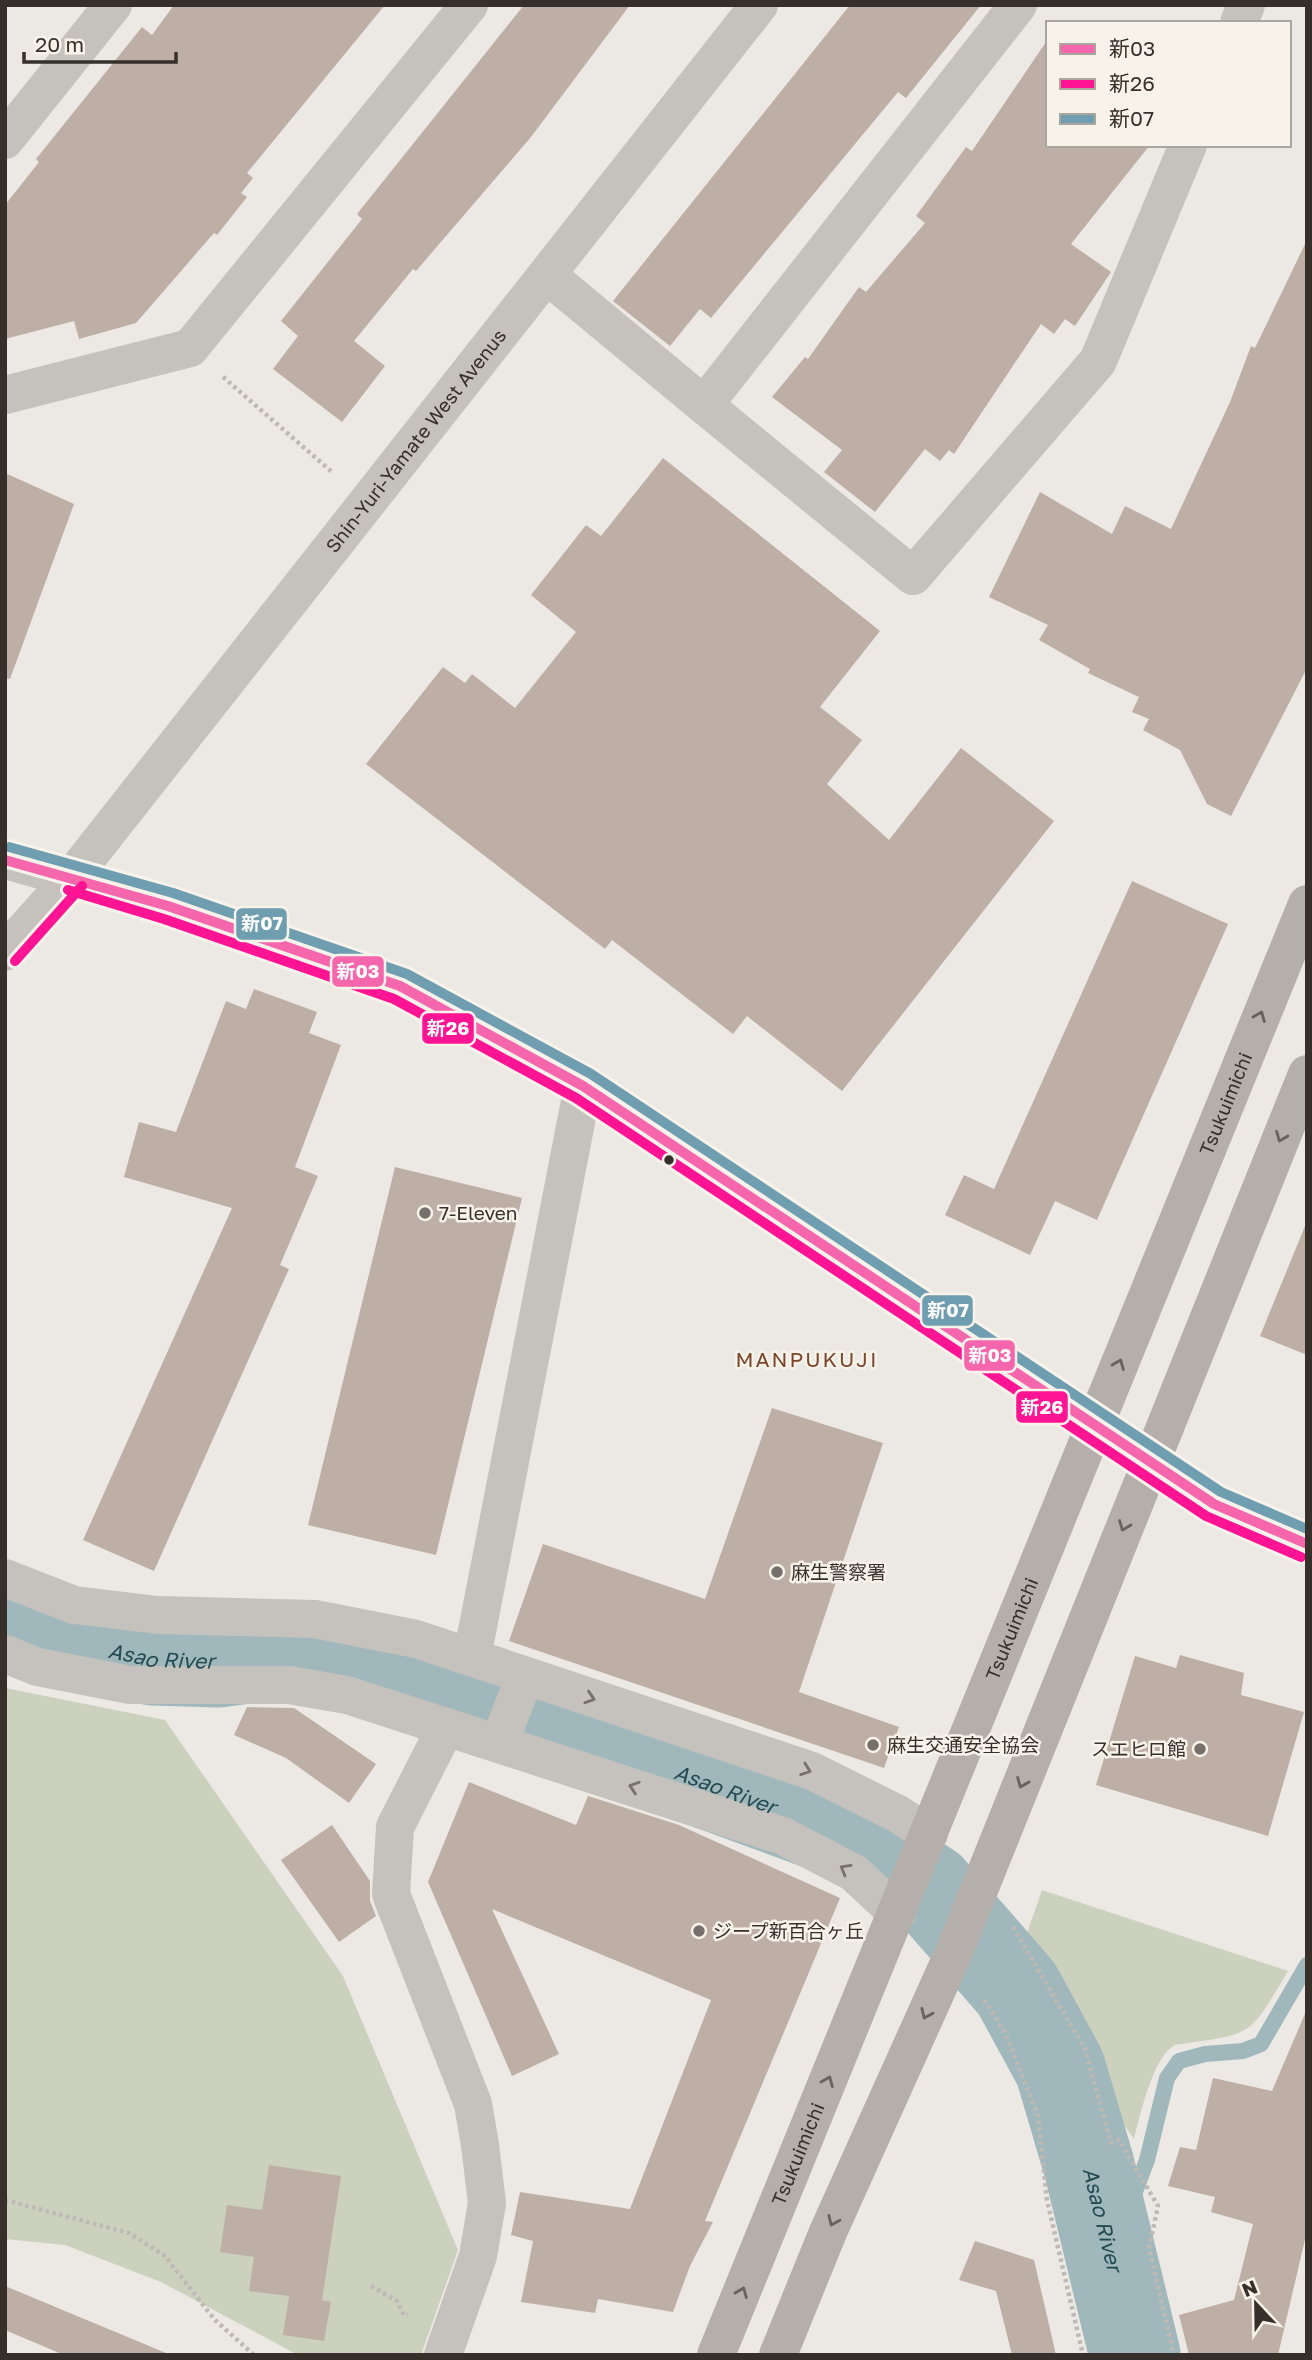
<svg xmlns="http://www.w3.org/2000/svg" width="1312" height="2360" viewBox="0 0 1312 2360" font-family="'Golos Text','Noto Sans JP',sans-serif">
  <style>
    .green { fill: #ccd1be }
    .lines { fill: none; stroke-linecap: round; stroke-linejoin: round }
    .stream { stroke: #a0b8bb; stroke-width: 16 }
    .river { stroke: #a0b8bb; stroke-width: 91 }
    .building { fill: #beafa6 }
    .path { stroke: #beb9b4; stroke-width: 4.5; stroke-dasharray: 3.5 3.5; stroke-linecap: butt }
    .minor { stroke: #c5c1bc; stroke-width: 38 }
    .major { stroke: #b4afab; stroke-width: 38 }
    .bus-1-casing { stroke: #f8f3ea; stroke-width: 16 }
    .bus-2-casing { stroke: #f8f3ea; stroke-width: 16 }
    .bus-3-casing { stroke: #f8f3ea; stroke-width: 16 }
    .bus-1 { stroke: #f566ad; stroke-width: 10 }
    .bus-2 { stroke: #ff1493; stroke-width: 10 }
    .bus-3 { stroke: #6f9eb1; stroke-width: 10 }
    .oneway { stroke: #68625e }
    .oneway2 { stroke: #76716c }
    .bus-dot { fill: #362f2a; stroke: #f8f3ea; stroke-width: 2.5 }
    .poi-dot { fill: #76706b; stroke: #f8f3ea; stroke-width: 2.5 }
    .labels { text-anchor: middle; stroke-width: 5; stroke-linejoin: round; paint-order: stroke }
    .street-label { font-size: 19px; fill: #362f2a; stroke: #f8f3ea }
    .poi-label { font-size: 19px; fill: #362f2a; stroke: #f8f3ea; text-anchor: start }
    .neighbourhood-label { font-size: 21px; letter-spacing: 2px; fill: #7c462b; stroke: #f8f3ea }
    .water-label { font-size: 21px; font-style: italic; fill: #244b53; stroke: #f8f3ea }
    .line-badge { stroke: #f8f3ea; stroke-width: 2.5 }
    .badge-label { font-size: 19px; text-anchor: middle; font-weight: bold; fill: #fff }
  </style>
  <rect width="100%" height="100%" fill="#ece8e3"/>
  <g class="green">
    <path d="M5 1688 165 1720 343 1976 458 2250 421 2355H298L161 2282 65 2245 5 2239Z"/>
    <path d="M1042 1890 1288 1971C1247 2040 1253 2033 1175 2045 1153 2056 1140 2116 1134 2139L1113 2109 1080 2021 1027 1933Z"/>
  </g>
  <g class="lines">
    <path class="stream" d="M1111 2255 1147 2160 1167 2078 1179 2061 1205 2054 1243 2051 1261 2044 1307 1965"/>
    <path class="river" id="s1" d="M5 1623 35 1635 153 1660 219 1662 299 1651 390 1667 845 1834 930 1889 1017 1989 1060 2068 1089 2166 1135 2355"/>
  </g>
  <g class="building">
    <path d="M174 5H385L247 173 253 178 241 193 247 197 217 235 214 233 136 323 79 339 74 321 5 339V205L39 162 36 159 142 27 152 35Z"/>
    <path d="M524 5H630L531 137 416 271 413 269 354 341 385 366 342 422 273 369 298 336 281 321 362 219 357 214Z"/>
    <path d="M850 5H981L906 98 898 92 711 318 700 309 670 346 613 301Z"/>
    <path d="M1048 39V145H1150L1071 244 1111 272 1075 326 1065 319 1054 334 1041 324 954 454 949 450 940 461 925 449 875 512 824 472 842 450 772 397 805 357 808 359 859 287 866 292 925 223 916 216 966 147 972 151Z"/>
    <path d="M1307 240V668L1231 816 1207 804 1180 750 1143 730 1149 719 1132 712 1139 697 1088 673 1090 669 1039 640 1048 625 989 597 1040 492 1112 534 1125 506 1171 529 1230 402 1251 346 1255 348Z"/>
    <path d="M663 458 880 631 820 707 862 740 827 784 889 840 961 748 1054 821 842 1091 747 1016 733 1034 612 940 605 949 366 764 443 667 465 683 472 674 515 708 576 632 531 595 586 525 601 536Z"/>
    <path d="M5 473 74 504 10 679 5 678Z"/>
    <path d="M1132 881 1228 924 1097 1220 1055 1201 1030 1255 945 1215 964 1175 994 1189Z"/>
    <path d="M254 989 317 1012 309 1033 341 1045 295 1167 318 1176 280 1265 289 1269 154 1571 83 1540 232 1208 124 1177 139 1122 176 1132 226 1001 246 1009Z"/>
    <path d="M395 1167 522 1198 436 1555 308 1525Z"/>
    <path d="M1305 1226H1307V1355L1260 1336Z"/>
    <path d="M772 1408 883 1443 799 1692 899 1727 884 1768 509 1641 543 1544 705 1599Z"/>
    <path d="M1180 1655 1244 1673 1241 1695 1304 1712 1268 1836 1096 1785 1135 1656 1176 1668Z"/>
    <path d="M247 1707 294 1708 376 1764 349 1803 286 1758 234 1735Z"/>
    <path d="M469 1782 576 1825 588 1796 679 1825 840 1898 705 2221 713 2222 690 2266 673 2312 598 2299 595 2313 521 2302 533 2241 511 2235 520 2192 630 2209 711 2000 492 1909 559 2054 512 2076 428 1882Z"/>
    <path d="M332 1825 370 1881V1901L376 1916 339 1942 281 1860Z"/>
    <path d="M1307 2009V2231L1278 2355H1189L1179 2315 1234 2300 1253 2224 1211 2212 1215 2197 1168 2186 1180 2147 1196 2150 1213 2078 1272 2091Z"/>
    <path d="M269 2165 341 2176 322 2300 331 2302 324 2341 283 2335 289 2296 249 2291 254 2257 220 2252 227 2205 262 2210Z"/>
    <path d="M975 2241 1034 2260 1056 2355H1012L996 2291 959 2280Z"/>
    <path d="M5 2286 166 2353 165 2355H64L5 2330Z"/>
  </g>
  <g class="lines">
    <g class="path">
      <path d="M223 377 332 472"/>
      <path d="M1013 1927 1085 2049 1111 2143 1119 2140 1158 2206 1149 2248 1174 2355"/>
      <path d="M984 2000 1005 2032 1038 2116 1047 2200 1083 2355"/>
      <path d="M5 2200 129 2233 165 2256 215 2320 254 2355"/>
      <path d="M371 2286 397 2301 404 2315H408"/>
    </g>
    <g class="minor">
      <path d="M1239 23 1246 5"/>
      <path d="M5 140 113 5"/>
      <path d="M547 275 704 405 1018 5"/>
      <path d="M5 395 190 348 469 5"/>
      <path d="M704 405 913 576 1098 361 1188 145"/>
      <path d="M5 860 168 906 400 986 583 1086 1214 1504 1307 1544"/>
      <path id="s2" d="M5 952 72 877 759 5"/>
      <path d="M5 1578 74 1605 158 1615 315 1619 416 1639 812 1771 898 1814 929 1834"/>
      <path d="M5 1654 38 1667 130 1685H289L347 1695 783 1836 854 1873 897 1913"/>
      <path d="M472 1657 583 1086"/>
      <path d="M499 1744 525 1676"/>
      <path d="M443 2355 478 2256 487 2203 480 2145 473 2104 391 1894 395 1827 446 1727"/>
    </g>
    <g class="major">
      <path id="s3" d="M716 2355 1307 904"/>
      <path d="M778 2355 828 2232 954 1952 1307 1074"/>
    </g>
    <g class="bus-1-casing">
      <path id="bus-1" d="M5 860 168 906 400 986 583 1086 1214 1504 1307 1544"/>
    </g>
    <g class="bus-2-casing">
      <g id="bus-2">
        <path d="M68 890 164 919 394 999 576 1098 1206 1516 1301 1557"/>
        <path d="M15 961 82 886"/>
      </g>
    </g>
    <g class="bus-3-casing">
      <path id="bus-3" d="M9 847 173 893 407 974 591 1074 1221 1492 1307 1529"/>
    </g>
    <use href="#bus-1" class="bus-1"/>
    <use href="#bus-2" class="bus-2"/>
    <use href="#bus-3" class="bus-3"/>
  </g>
  <defs><path id="oneway-chevron" d="M-2-3.5L2.5 0L-2 3.5" fill="none" stroke-width="1.6" stroke-linecap="round" stroke-linejoin="round" transform="scale(1.75)"/></defs>
  <g class="oneway">
    <use href="#oneway-chevron" transform="translate(1260 1016) rotate(-68)"/>
    <use href="#oneway-chevron" transform="translate(1281 1137) rotate(112)"/>
    <use href="#oneway-chevron" transform="translate(1119 1364) rotate(-68)"/>
    <use href="#oneway-chevron" transform="translate(1124 1526) rotate(111)"/>
    <use href="#oneway-chevron" transform="translate(1022 1783) rotate(112)"/>
    <use href="#oneway-chevron" transform="translate(926 2014) rotate(114)"/>
    <use href="#oneway-chevron" transform="translate(828 2081) rotate(-68)"/>
    <use href="#oneway-chevron" transform="translate(833 2221) rotate(114)"/>
    <use href="#oneway-chevron" transform="translate(742 2292) rotate(-68)"/>
  </g>
  <g class="oneway2">
    <use href="#oneway-chevron" transform="translate(590 1698) rotate(18)"/>
    <use href="#oneway-chevron" transform="translate(806 1770) rotate(20)"/>
    <use href="#oneway-chevron" transform="translate(634 1787) rotate(-162)"/>
    <use href="#oneway-chevron" transform="translate(845 1869) rotate(-150)"/>
  </g>
  <circle class="bus-dot" cx="669" cy="1160" r="6"/>
  <g class="poi-dot">
    <circle cx="425" cy="1213" r="7"/>
    <circle cx="777" cy="1572" r="7"/>
    <circle cx="873" cy="1745" r="7"/>
    <circle cx="1200" cy="1749" r="7"/>
    <circle cx="699" cy="1931" r="7"/>
  </g>
  <g class="labels">
    <g class="street-label">
      <text dy="7" stroke="none"><textPath href="#s2" startOffset="656">Shin-Yuri-Yamate West Avenus</textPath></text>
      <text dy="7" stroke="none"><textPath href="#s3" startOffset="1351">Tsukuimichi</textPath></text>
      <text dy="7" stroke="none"><textPath href="#s3" startOffset="784">Tsukuimichi</textPath></text>
      <text dy="7" stroke="none"><textPath href="#s3" startOffset="217">Tsukuimichi</textPath></text>
    </g>
    <g class="poi-label">
      <text x="439" y="1220">7-Eleven</text>
      <text x="791" y="1579">麻生警察署</text>
      <text x="887" y="1752">麻生交通安全協会</text>
      <text x="1186" y="1756" text-anchor="end">スエヒロ館</text>
      <text x="713" y="1938">ジープ新百合ヶ丘</text>
    </g>
    <g class="neighbourhood-label">
      <text x="807" y="1367">MANPUKUJI</text>
    </g>
    <g class="water-label">
      <text dy="7" stroke="none"><textPath href="#s1" startOffset="161">Asao River</textPath></text>
      <text dy="7" stroke="none"><textPath href="#s1" startOffset="749">Asao River</textPath></text>
      <text dy="7" stroke="none"><textPath href="#s1" startOffset="1358">Asao River</textPath></text>
    </g>
  </g>
  <g class="line-badge">
    <rect x="235" y="907" width="53" height="34" rx="7" fill="#6f9eb1"/>
    <rect x="331" y="955" width="54" height="33" rx="7" fill="#f566ad"/>
    <rect x="421" y="1012" width="54" height="33" rx="7" fill="#ff1493"/>
    <rect x="921" y="1294" width="53" height="33" rx="7" fill="#6f9eb1"/>
    <rect x="963" y="1339" width="53" height="33" rx="7" fill="#f566ad"/>
    <rect x="1015" y="1390" width="54" height="34" rx="7" fill="#ff1493"/>
  </g>
  <g class="badge-label">
    <text x="262" y="930">新07</text>
    <text x="358" y="978">新03</text>
    <text x="448" y="1035">新26</text>
    <text x="948" y="1317">新07</text>
    <text x="990" y="1362">新03</text>
    <text x="1042" y="1414">新26</text>
  </g>
  <rect width="1312" height="2360" fill="none" stroke="#362f2a" stroke-width="14"/>
  <rect x="1046" y="21" width="245" height="126" fill="#f8f3ea" stroke="#aaa59d" stroke-width="2"/>
  <rect x="1060" y="44" width="35" height="10" fill="#f566ad" stroke="#aaa59d" stroke-width="2"/>
  <text x="1109" y="56" font-size="21" fill="#362f2a">新03</text>
  <rect x="1060" y="79" width="35" height="10" fill="#ff1493" stroke="#aaa59d" stroke-width="2"/>
  <text x="1109" y="91" font-size="21" fill="#362f2a">新26</text>
  <rect x="1060" y="114" width="35" height="10" fill="#6f9eb1" stroke="#aaa59d" stroke-width="2"/>
  <text x="1109" y="126" font-size="21" fill="#362f2a">新07</text>
  <g transform="translate(1256 2304) rotate(338)" stroke="#f8f3ea" stroke-width="5" paint-order="stroke">
  <path d="M0-5L12 26L0 18L-12 26Z" fill="#362f2a"/>
  <text y="-10" font-size="19" font-weight="bold" text-anchor="middle" fill="#362f2a">N</text>
  </g>
  <path d="M24 52v10h152v-10" fill="none" stroke="#362f2a" stroke-width="3.5"/>
  <text x="35" y="52" font-size="21" fill="#362f2a" stroke="#f8f3ea" stroke-width="5" paint-order="stroke">20 m</text>
</svg>
